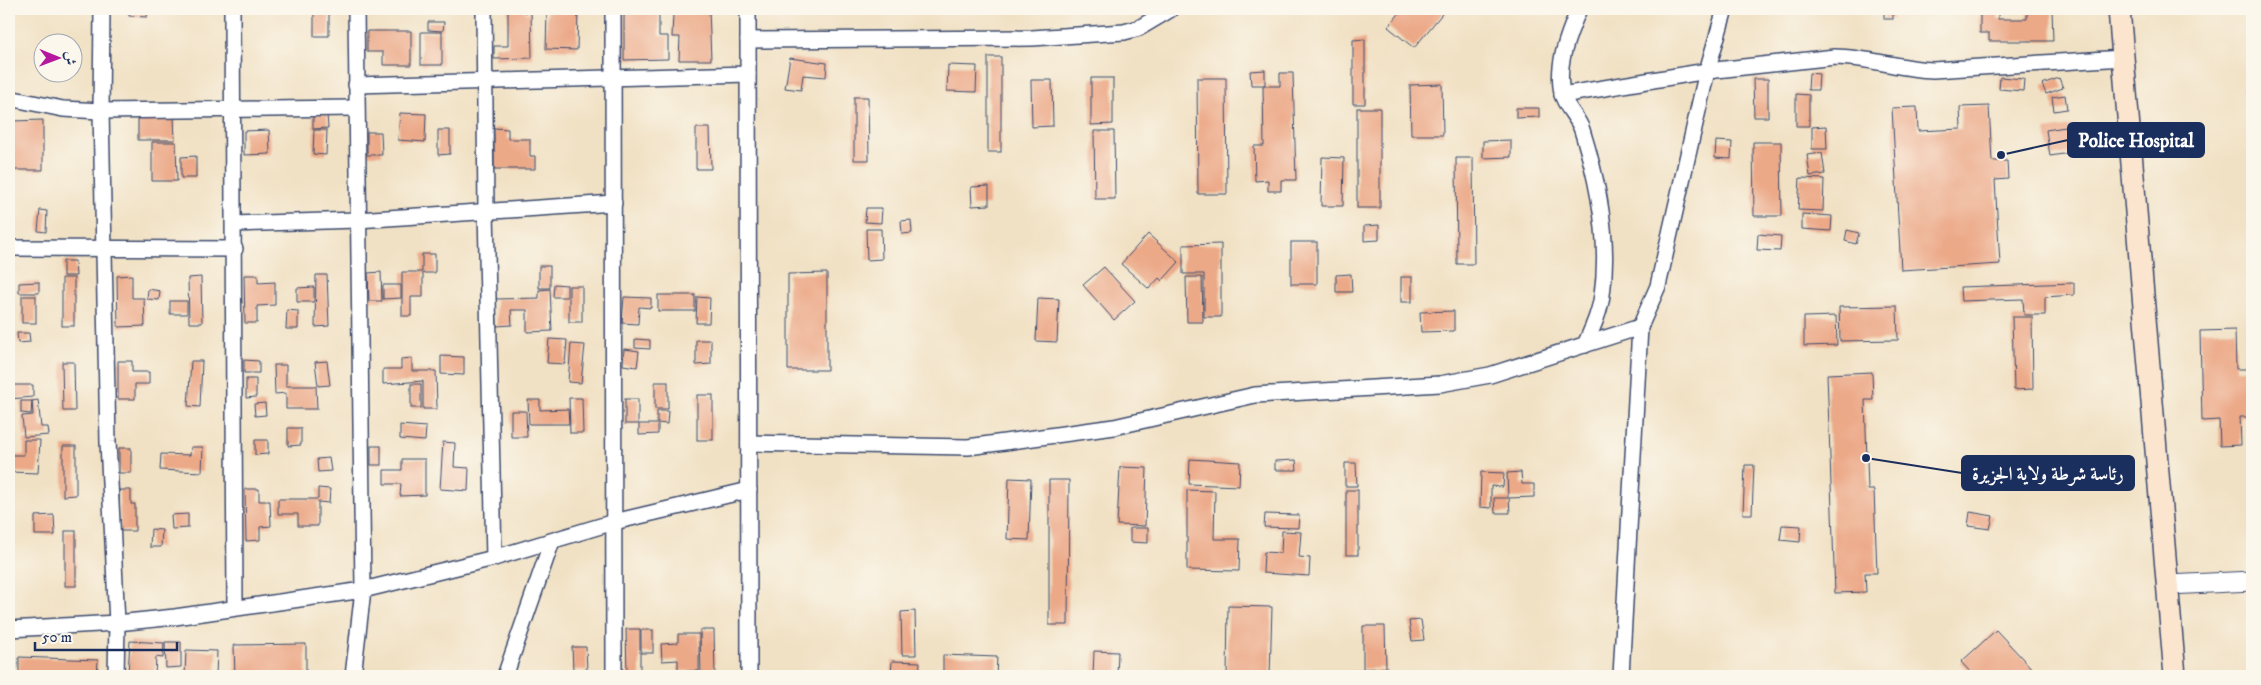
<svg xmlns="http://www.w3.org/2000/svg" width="2261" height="685" viewBox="0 0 2261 685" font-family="'IM FELL DW Pica',Amiri,serif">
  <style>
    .building { fill: #eca988 }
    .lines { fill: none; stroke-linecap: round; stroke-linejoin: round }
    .minor-casing { stroke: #3b4a6d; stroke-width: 18 }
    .tertiary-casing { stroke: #3b4a6d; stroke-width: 21 }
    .secondary-casing { stroke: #3b4a6d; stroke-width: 24 }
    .minor { stroke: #fff; stroke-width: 15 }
    .tertiary { stroke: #fff; stroke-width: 19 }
    .secondary { stroke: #fce5cf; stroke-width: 21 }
    .leader { fill: none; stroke: #1b2f5e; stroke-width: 2 }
    .callout-dot { fill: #1b2f5e; stroke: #fbf7ec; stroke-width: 2 }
    .callout { fill: #1b2f5e; stroke: #1b2f5e; stroke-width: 2 }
    .callout-label { font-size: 19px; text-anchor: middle; font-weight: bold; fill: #fff }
  </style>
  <rect width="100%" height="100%" fill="#fbf7ec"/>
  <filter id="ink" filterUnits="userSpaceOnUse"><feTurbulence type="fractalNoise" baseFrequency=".02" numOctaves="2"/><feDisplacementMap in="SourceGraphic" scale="10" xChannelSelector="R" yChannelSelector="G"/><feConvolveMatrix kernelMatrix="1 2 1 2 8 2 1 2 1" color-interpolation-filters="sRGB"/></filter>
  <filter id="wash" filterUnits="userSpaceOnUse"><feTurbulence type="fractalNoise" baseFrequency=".0096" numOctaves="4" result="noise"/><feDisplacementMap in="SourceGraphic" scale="20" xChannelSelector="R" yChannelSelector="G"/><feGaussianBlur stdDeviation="1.12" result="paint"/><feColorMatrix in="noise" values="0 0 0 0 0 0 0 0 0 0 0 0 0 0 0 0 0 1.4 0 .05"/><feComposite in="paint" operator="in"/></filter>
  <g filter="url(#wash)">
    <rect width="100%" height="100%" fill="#f1e1c4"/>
    <g id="blocks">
      <g class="building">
        <path d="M129 9H148L147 17 129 16Z"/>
        <rect x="314" y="9" width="15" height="27"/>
        <path d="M508 9H525V13L531 12 532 58 494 59V46H508Z"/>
        <path d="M549 9H578L577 50 546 49 547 11H549Z"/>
        <path d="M624 9H659V36H668V59L624 60Z"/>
        <path d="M679 9H709L711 60H679L680 37H672L673 14H679Z"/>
        <rect x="780" y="9" width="32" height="3"/>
        <path d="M1403 9H1446L1414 48 1388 27Z"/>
        <rect x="1884" y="9" width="9" height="10"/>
        <path d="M1980 9H1998V19H2027V9H2052L2053 41H1989V33H1980Z"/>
        <path d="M428 22H444L443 31 428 30Z"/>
        <path d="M367 31H411V65H383V52H367Z"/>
        <rect x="421" y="32" width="21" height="33"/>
        <path d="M1365 39V104H1353V40Z"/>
        <rect x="988" y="57" width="13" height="95"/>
        <path d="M790 58 827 63 826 77 803 75 801 90 785 88Z"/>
        <path d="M948 65 977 66 976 92 947 91Z"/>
        <path d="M1265 70V85H1251L1250 71Z"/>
        <path d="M1280 73H1293L1296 180H1281V191H1268V180L1255 181 1254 146H1264L1263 86H1280Z"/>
        <path d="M1809 73 1819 74 1818 90H1808Z"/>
        <path d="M2000 77 2024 79 2023 91 1999 89Z"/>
        <path d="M1091 78H1113V124L1091 125Z"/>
        <path d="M1197 78H1226L1227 194H1198Z"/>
        <path d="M2059 78 2063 88 2046 94 2042 84Z"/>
        <path d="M1753 79H1768V117H1754Z"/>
        <path d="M1031 80H1052L1053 126 1032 127Z"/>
        <path d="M1442 84 1443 135H1411L1410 85Z"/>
        <path d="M2249 92H2252V132H2250Z"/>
        <path d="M1796 94 1809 95V126H1796Z"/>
        <path d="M2065 95 2067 109 2054 111 2052 97Z"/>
        <path d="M854 97H868L869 160H854Z"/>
        <path d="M1989 106 1992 161H2007L2008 179 1995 180 2000 264 1901 270 1892 108 1917 107 1918 131 1961 129 1960 107Z"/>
        <rect x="1357" y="108" width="23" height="100"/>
        <path d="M1516 108H1539V117L1516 118Z"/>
        <path d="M400 113 426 114 425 142 398 140Z"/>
        <path d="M313 114H327L328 128 313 129Z"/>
        <path d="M138 117H174L175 140H138Z"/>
        <path d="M43 120V170H13L12 121Z"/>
        <path d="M1826 126 1827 149H1812V127Z"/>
        <path d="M2072 126 2076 152 2050 156 2046 130Z"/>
        <path d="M494 128 508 129V139H530V156H535V169H494Z"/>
        <path d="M696 128H710L711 169H696Z"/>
        <path d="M269 130 270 154 244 155V131Z"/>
        <path d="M314 130H327L326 155 313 154Z"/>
        <path d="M438 130H450V154L438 155Z"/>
        <path d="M1094 131H1114L1115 199H1095Z"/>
        <path d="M367 132H381L382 155H367Z"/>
        <path d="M1511 140V157L1483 158V141Z"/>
        <path d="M1716 141 1732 142 1731 159 1715 158Z"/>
        <path d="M152 142H176L177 181H152Z"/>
        <path d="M1753 142H1781L1782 216H1754Z"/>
        <path d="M1822 153 1825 174 1810 176 1807 155Z"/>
        <path d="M196 156V178H181V157Z"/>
        <path d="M1322 157 1344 158 1343 206H1321Z"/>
        <path d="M1456 158H1473L1474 264H1457Z"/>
        <path d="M1800 178 1824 179 1823 211 1798 210Z"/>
        <path d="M989 186V205L972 206 971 187Z"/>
        <path d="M866 208H882L881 223 865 222Z"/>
        <path d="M40 210 47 211 46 232 38 231Z"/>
        <path d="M1802 214 1832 216 1831 231 1802 229Z"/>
        <path d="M911 220 912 233 902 234 901 221Z"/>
        <path d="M1379 225V240L1364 241V226Z"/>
        <path d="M866 229H881L882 259 867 260Z"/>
        <path d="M1847 230 1859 233 1856 244 1845 241Z"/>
        <path d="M1148 234 1179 262 1162 281 1159 278 1149 289 1121 264Z"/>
        <path d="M1758 234 1781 236 1780 251 1757 250Z"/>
        <rect x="1291" y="242" width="26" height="42"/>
        <path d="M1221 244V317H1204V274H1183V245Z"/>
        <path d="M422 254H435V273H423V297H411V316H402V272H422Z"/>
        <path d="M63 261H75L76 276H63Z"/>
        <rect x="539" y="266" width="11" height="22"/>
        <path d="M1104 267 1135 301 1114 320 1083 285Z"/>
        <path d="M381 272 382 301H369L368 273Z"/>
        <path d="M827 273V370H788V274Z"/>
        <path d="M1351 274 1352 292H1336V275Z"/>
        <path d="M132 275V298H144L145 326 118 327 117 276Z"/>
        <path d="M244 275H258V283L275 282V305L257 306V323H245Z"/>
        <path d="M316 275H327L329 326 315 327Z"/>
        <path d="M201 277 202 323H189L188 278Z"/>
        <path d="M1186 277H1202L1203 322H1187Z"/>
        <rect x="1401" y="277" width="11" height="25"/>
        <rect x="62" y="278" width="12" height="48"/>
        <path d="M39 282V293H19V283Z"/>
        <path d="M2074 283V295L2045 297V315H2024L2023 299 1961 301 1960 287Z"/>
        <path d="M554 284 567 285V297H553Z"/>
        <path d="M383 285H401V298L383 299Z"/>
        <rect x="569" y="286" width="13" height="36"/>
        <path d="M314 287V302H297V288Z"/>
        <path d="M148 289 160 291 159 300 147 299Z"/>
        <path d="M550 289 552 331 527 332V310H511L512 325 497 326 496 299 539 298V290Z"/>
        <rect x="658" y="295" width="37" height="16"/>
        <rect x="22" y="296" width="14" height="27"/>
        <path d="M624 297 651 298V308L639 307 638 324 622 323Z"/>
        <path d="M697 297 710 298 709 323H696Z"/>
        <path d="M1038 298 1059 299 1057 342 1036 341Z"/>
        <rect x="170" y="301" width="17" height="13"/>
        <path d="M1897 306 1898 340 1840 341 1839 307Z"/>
        <path d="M287 310 298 311V329H286Z"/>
        <path d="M1454 311V331L1421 332 1420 312Z"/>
        <path d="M1836 316 1837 345 1804 346V317Z"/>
        <path d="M2012 317H2032L2033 389 2014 390Z"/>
        <path d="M2235 330 2236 369H2252V417H2240L2241 445 2220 446 2219 420 2202 421 2200 331Z"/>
        <path d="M17 333H29L30 342 18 343Z"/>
        <path d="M549 339 567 340 565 364 547 363Z"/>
        <path d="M635 339 650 340V349L635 348Z"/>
        <path d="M696 340H711V364L696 365Z"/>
        <path d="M571 344 585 345 581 383 568 382Z"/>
        <path d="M624 349 639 351 637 367 623 365Z"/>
        <path d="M441 356 464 357V375L441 374Z"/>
        <path d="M412 358V371H436L437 409H423V381L383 384V369H401V359Z"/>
        <path d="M244 360 259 361V373H244Z"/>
        <path d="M118 361H132V372H149V384H135V399H118Z"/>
        <path d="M191 361H202L200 407 188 406Z"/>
        <path d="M327 361 330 385 318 386 315 362Z"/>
        <path d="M62 362H74L75 411H63Z"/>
        <path d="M274 365H286V386H316L317 409H286V393L275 394Z"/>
        <path d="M1872 372 1873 400H1865L1868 490H1874L1877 573H1865L1866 592 1835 593 1827 374Z"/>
        <path d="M246 379H256V397L246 398Z"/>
        <rect x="655" y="382" width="13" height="27"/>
        <rect x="411" y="384" width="10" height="24"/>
        <path d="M9 385H33V397L9 399Z"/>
        <rect x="697" y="395" width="16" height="45"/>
        <path d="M569 398H582L583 433H570Z"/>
        <rect x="625" y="399" width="13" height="25"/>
        <path d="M38 400 41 427H48L49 435 24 437 22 416 33 415 32 401Z"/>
        <path d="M528 400H540V410L568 409 569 424H529Z"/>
        <path d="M21 401H32L31 414 21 413Z"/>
        <path d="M265 403 266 415 255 416 254 404Z"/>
        <path d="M511 411H526L527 437H511Z"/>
        <path d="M657 411H668L667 424 657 423Z"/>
        <path d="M639 424H658V434L639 435Z"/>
        <path d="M400 425 426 427 425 441 400 439Z"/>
        <path d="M288 428H301V445L288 446Z"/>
        <path d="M24 440H40L38 473 9 472V455H24Z"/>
        <path d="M255 440H268V454L255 455Z"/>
        <path d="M443 442 455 443 454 467 469 468 468 491 440 489Z"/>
        <path d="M63 446H76V495L63 496Z"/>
        <rect x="371" y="446" width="10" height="19"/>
        <path d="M191 447H203L202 472 160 470 161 454 190 455Z"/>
        <rect x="119" y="448" width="12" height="25"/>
        <path d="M329 458 331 471 318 472 317 459Z"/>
        <path d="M402 459H425V495L400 496 401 484H384V470H402Z"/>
        <path d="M1190 459 1240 462 1239 486 1189 484Z"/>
        <path d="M1296 460 1297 470H1275V461Z"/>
        <path d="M1345 463H1356L1357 486H1345Z"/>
        <path d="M1745 465H1754L1752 514H1743Z"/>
        <path d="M1120 467 1147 468 1145 526 1117 525Z"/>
        <path d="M1481 472 1504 473 1503 487 1491 486V508L1480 507Z"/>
        <path d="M1521 472 1522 484H1534V497L1509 498 1510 513H1495L1494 498H1508L1507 473Z"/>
        <path d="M1009 478 1031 479 1029 540 1007 539Z"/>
        <path d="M1049 480H1069L1068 625H1049Z"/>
        <path d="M318 488 330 489 329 503 318 502V526H298V514H278V499H318Z"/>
        <path d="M245 489H259V501H270L271 526 260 527V540L246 541Z"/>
        <path d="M119 490H131V504H135V531H120Z"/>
        <path d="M1187 490 1215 491 1214 539H1240L1239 571 1187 570Z"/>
        <rect x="1346" y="490" width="12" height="65"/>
        <path d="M1970 512 1993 516 1990 529 1968 526Z"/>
        <path d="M188 514V528L172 529 171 515Z"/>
        <path d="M1265 514 1299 515 1298 528 1264 527Z"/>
        <path d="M54 515 55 535H35V516Z"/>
        <path d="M1782 525 1801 526 1800 542 1780 540Z"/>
        <path d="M1130 528H1148V543L1130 542Z"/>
        <path d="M151 529 162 530 161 547H150Z"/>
        <rect x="65" y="531" width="11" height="55"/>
        <path d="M1282 531 1301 532 1299 557 1310 558 1309 576 1263 573 1264 552 1281 553Z"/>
        <path d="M1228 606 1272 607 1270 676H1227Z"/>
        <path d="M915 611 916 655H902L901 612Z"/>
        <path d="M1421 620 1424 640 1412 641 1409 621Z"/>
        <path d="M1363 626H1385L1386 668 1363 669Z"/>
        <path d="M626 629H640V676H627Z"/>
        <rect x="641" y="630" width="12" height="23"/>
        <path d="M700 630H714L715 676H701Z"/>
        <path d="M1996 630 2035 672 2030 676H1974L1961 662Z"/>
        <path d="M678 634H699V671H678V660L662 661 661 644 678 643Z"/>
        <path d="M130 641 164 643 163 658 156 657 155 675 128 674Z"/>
        <path d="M165 642H181V667L166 668Z"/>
        <path d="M306 644V676H235L234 645Z"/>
        <path d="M572 647H586L587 670H573Z"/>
        <path d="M186 650 217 651 216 676H185Z"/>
        <path d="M1094 651 1118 652 1117 676H1093Z"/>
        <path d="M943 655 997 657 996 676H943Z"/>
        <path d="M19 657 98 660 97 676H19Z"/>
        <path d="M892 661 920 662 919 676H891Z"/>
        <rect x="1349" y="671" width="14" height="5"/>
        <rect x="1365" y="671" width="22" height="5"/>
      </g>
    </g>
  </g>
  <g filter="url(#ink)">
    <use href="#blocks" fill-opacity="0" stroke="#3b4a6d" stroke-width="1"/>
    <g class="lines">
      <g class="minor-casing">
        <g id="minor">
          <path d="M102 9 101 111 108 442 117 623 116 676"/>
          <path d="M232 9 235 607"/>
          <path d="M484 9 486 211 494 558"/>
          <path d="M613 9 614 676"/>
          <path d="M748 9 749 676"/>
          <path d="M1579 9C1568 35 1556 64 1562 93 1564 106 1578 117 1582 130 1598 181 1610 241 1602 295 1600 312 1592 329 1585 345"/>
          <path d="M748 40 1032 38 1124 32 1139 28 1171 9"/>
          <path d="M356 85 748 74"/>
          <path d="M1562 95 1707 71 1835 57C1869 57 1900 69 1933 70L2123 58"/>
          <path d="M9 98 63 109 101 111 356 108"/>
          <path d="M234 224 357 220 614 203"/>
          <path d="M9 248 235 249"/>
          <path d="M749 443 968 447 1114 427 1255 395 1440 384 1490 375 1640 327"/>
          <path d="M9 629 117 623 175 617 363 590 494 558 614 522 749 490"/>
          <path d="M353 676 363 590 356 9"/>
          <path d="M505 676 552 541"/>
          <path d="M1621 676 1640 327 1658 286 1707 71 1725 9"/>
        </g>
      </g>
      <g class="tertiary-casing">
        <path id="tertiary" d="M2168 585 2252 581"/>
      </g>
      <g class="secondary-casing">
        <path id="secondary" d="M2119 9 2175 676"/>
      </g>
      <use href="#minor" class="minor"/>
      <use href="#tertiary" class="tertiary"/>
      <use href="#secondary" class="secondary"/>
    </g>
  </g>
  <path class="leader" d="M2001 155L2068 140M1866 458L1962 473"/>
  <g class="callout-dot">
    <circle cx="2001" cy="155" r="5"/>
    <circle cx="1866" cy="458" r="5"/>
  </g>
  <g class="callout">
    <rect x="2068" y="123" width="136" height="34" rx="5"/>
    <rect x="1962" y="456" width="172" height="34" rx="5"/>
  </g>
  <g class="callout-label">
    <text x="2136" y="147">Police Hospital</text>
    <text x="2048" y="480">رئاسة شرطة ولاية الجزيرة</text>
  </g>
  <rect width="2261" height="685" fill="none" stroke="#fbf7ec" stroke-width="30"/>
  <g transform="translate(58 58) rotate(91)"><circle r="24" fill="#fbf7ec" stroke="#a1a7b3"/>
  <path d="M0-4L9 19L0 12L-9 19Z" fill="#b5179e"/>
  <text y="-8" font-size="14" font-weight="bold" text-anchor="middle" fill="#1b2f5e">ش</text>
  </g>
  <path d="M35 642v8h142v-8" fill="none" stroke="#1b2f5e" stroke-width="2.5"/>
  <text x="42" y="642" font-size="15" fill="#1b2f5e" stroke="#fbf7ec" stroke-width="4" paint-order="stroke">50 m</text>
</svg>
